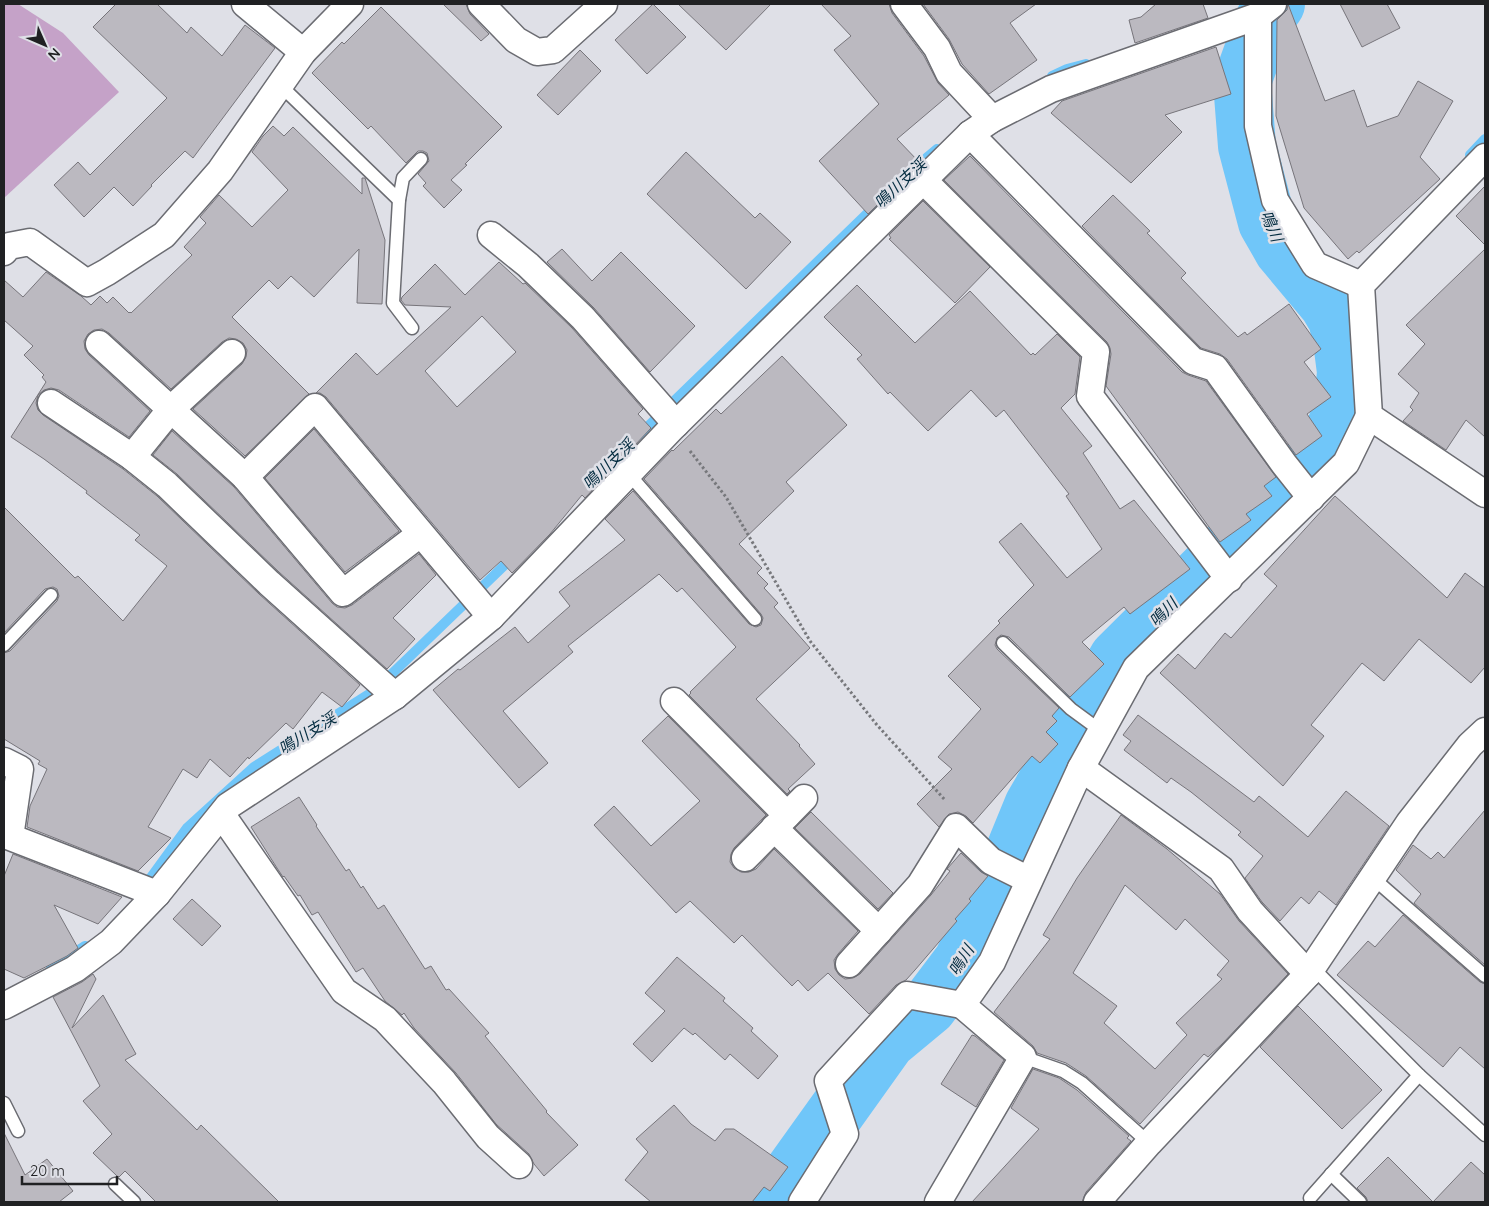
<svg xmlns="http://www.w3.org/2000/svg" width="1489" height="1206" viewBox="0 0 1489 1206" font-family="Quicksand,'Noto Sans JP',sans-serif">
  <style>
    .green { fill: #c5a2c8 }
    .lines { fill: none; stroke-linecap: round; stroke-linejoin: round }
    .stream { stroke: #70c6f9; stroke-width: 10 }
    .river { stroke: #70c6f9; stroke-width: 58 }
    .building { fill: #bbb9c0; stroke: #77757b; fill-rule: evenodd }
    .lane-casing { stroke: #6b6c72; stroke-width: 15 }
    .street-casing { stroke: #6b6c72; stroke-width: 29 }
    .path { stroke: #77787c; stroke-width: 3; stroke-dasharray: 2.5 2.5; stroke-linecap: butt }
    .lane { stroke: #fff; stroke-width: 12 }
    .street { stroke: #fff; stroke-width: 26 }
    .labels { text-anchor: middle; stroke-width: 5; stroke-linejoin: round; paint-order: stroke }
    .water-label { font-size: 16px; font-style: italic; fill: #052d41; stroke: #dfe0e7 }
  </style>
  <rect width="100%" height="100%" fill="#dfe0e7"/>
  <path class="green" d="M4 4H18L63 33 119 92 4 198Z"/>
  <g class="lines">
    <g class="stream">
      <path d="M1052 76 1067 69 1086 64"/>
      <path d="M1470 155 1485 139"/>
      <path d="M906 175 937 149"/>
      <path d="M1328 304 1349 281"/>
      <path d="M639 435 876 205"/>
      <path d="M144 887 187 828 254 767 374 691 514 556"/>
      <path d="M51 968 85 946"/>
    </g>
    <path class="river" d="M772 1202 887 1041 928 1007 962 962 1001 884 1033 806 1118 658 1282 495 1330 443 1343 406 1346 372 1342 341 1337 319 1328 304 1283 250 1267 222 1247 146 1242 82 1265 18 1276 4"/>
  </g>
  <g class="building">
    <path d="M116 4H157L187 33 191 27 222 56 245 25 275 48 193 158 185 151 151 185 152 186 133 206 114 187 84 217 54 185 78 162 90 175 167 98 93 27Z"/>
    <path d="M443 4H466L470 14 489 34 481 41Z"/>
    <path d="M653 4 686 37 647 74 615 40Z"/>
    <path d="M678 4H771L726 50Z"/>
    <path d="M821 4H889L892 13 924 56 938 83 949 95 897 139 920 163 868 214 819 161 879 104 834 50 851 36Z"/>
    <path d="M923 4H1036L1010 23 1037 60 989 94 962 64 949 39Z"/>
    <path d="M1156 4H1203L1208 18 1135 43 1129 20 1141 17Z"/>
    <path d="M1288 4 1325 101 1354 90 1367 127 1398 116 1418 81 1453 101 1420 157 1440 179 1359 253 1357 251 1348 259 1304 208 1276 116 1277 20 1287 10Z"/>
    <path d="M1340 4H1387L1400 28 1362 47Z"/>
    <path d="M381 7 502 127 465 164 467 165 451 180 462 190 444 208 423 186 426 183 418 174 429 161 427 153 423 151H418L406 163 371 126 368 129 312 73 342 42 344 44Z"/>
    <path d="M1216 47 1231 94 1165 115 1182 132 1131 183 1051 113 1062 101Z"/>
    <path d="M580 50 601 71 558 115 537 95Z"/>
    <path d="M273 126 284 136 293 127 362 194V178H365L385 240 382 304 357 303 359 249 314 297 291 276 278 289 269 280 232 317 309 394 245 456 193 409 242 364 246 357 247 350 243 343 236 339 229 338 222 342 171 389 109 333 102 329 94 330 88 334 84 341 85 349 89 355 150 411 129 437 59 390 51 388 44 390 38 395 36 403 38 410 43 415 123 469 157 496 259 594 360 685 342 707 322 692 293 729 286 723 249 759 248 757 230 777 210 759 197 778 183 769 148 827 171 838 138 871 27 827 30 806 47 769 38 764 40 761 4 739V653L10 651 57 601 59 596 57 589 53 587 45 589 4 633V507L75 578 78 576 123 621 167 566 135 540 140 535 86 493 87 491 44 459 11 437 46 382 42 377 44 375 24 355 33 346 4 320V280L23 297 46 272 81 296 91 305 100 296 107 303 113 297 129 313 130 312 131 313 192 255 184 247 206 223 200 217 219 195 252 227 288 190 252 152 263 136Z"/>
    <path d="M686 152 755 218 760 213 791 242 746 289 647 194Z"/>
    <path d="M970 156 1182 372 1188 375 1206 381 1276 477 1264 486 1272 496 1246 514 1251 520 1220 542 1106 386 1111 354 1110 348 1107 342 944 180Z"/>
    <path d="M1485 186V245L1456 216Z"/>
    <path d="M1113 195 1150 231 1147 233 1186 273 1181 278 1238 337 1245 332 1247 335 1289 304 1321 349 1304 362 1331 397 1307 414 1322 436 1296 455 1227 359 1220 354 1201 348 1082 226Z"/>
    <path d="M923 201 990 267 955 303 889 239 891 238 889 235Z"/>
    <path d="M562 249 592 281 621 252 695 326 650 372 594 308 547 262Z"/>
    <path d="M1485 249V437L1466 420 1446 450 1403 421 1413 410 1410 407 1419 393 1398 374 1425 344 1406 325Z"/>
    <path d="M499 262 523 284 525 283 572 328 643 409 638 414 651 428 585 498 582 495 550 534 512 573 501 561 480 580 326 397 320 393H316L356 353 377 375 451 307 405 305 401 300 402 297 435 264 465 295ZM482 316 516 352 457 407 425 371Z"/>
    <path d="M857 285 915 343 970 291 1031 355 1033 353 1035 355 1057 334 1080 357 1075 394 1061 408 1092 446 1083 453 1120 509 1134 500 1190 569 1130 614 1124 607 1082 642 1104 664 1070 697 1009 637 1001 635 997 638 995 645 997 649 1059 708 1052 716 1057 721 1046 732 1058 744 1040 763 1032 756 973 823 966 816 958 812 949 814 939 827 917 804 952 769 938 757 981 709 948 676 1000 623 998 621 1034 585 999 542 1021 523 1067 578 1102 549 1066 496 1069 494 1004 410 996 417 971 390 928 431 890 392 888 394 857 359 862 355 824 317Z"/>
    <path d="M782 356 847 425 786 482 794 491 739 544 762 568 757 573 768 584 764 588 778 603 774 607 810 648 756 699 800 745 799 746 815 764 788 789 790 791 787 794 689 695 691 693 690 692 736 647 682 588 677 592 659 574 568 646 573 652 503 711 548 763 519 788 433 690 458 669 460 670 515 627 528 643 570 606 559 592 625 540 605 519 633 491 749 624 756 627 761 625 763 618 761 614 644 479 672 450 673 451 716 409 721 414Z"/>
    <path d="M314 429 399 531 345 572 265 478Z"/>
    <path d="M172 431 234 487 332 603 337 607 345 608 352 605 419 554 436 575 393 618 415 639 387 669 279 572 177 474 153 455Z"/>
    <path d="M1335 496 1447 598 1465 573 1485 588V667L1471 683 1419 639 1384 681 1362 663 1311 725 1324 736 1283 786 1160 673 1178 654 1195 669 1225 633 1231 638 1277 586 1264 574Z"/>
    <path d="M1138 715 1254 802 1259 796 1308 837 1346 791 1389 826 1336 905 1319 891 1309 904 1301 897 1280 921 1262 902 1245 878 1263 856 1238 835 1241 832 1191 792 1171 778 1167 783 1124 750 1131 741 1123 735Z"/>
    <path d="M668 716 766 815 734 848 731 854 730 862 734 868 741 872H749L756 869 774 849 858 931 838 954 834 960 835 969 839 975 845 979 853 978 860 974 931 895 950 871 947 869 961 853 981 872 988 876 969 899 971 901 955 919 957 921 915 970 906 980 896 985 869 1014 828 973 808 991 798 980 792 986 742 935 734 943 690 901 676 913 594 825 614 806 651 846 700 801 642 741Z"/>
    <path d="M299 797 317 825 316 826 346 871 349 869 361 888 363 886 378 909 384 905 425 969 431 966 446 990 449 989 489 1033 485 1036 547 1111 546 1112 578 1145 544 1176 534 1164 529 1154 496 1124 456 1073 414 1028 404 1013 402 1015 385 1001 363 968 356 972 318 912 312 915 300 895 298 896 284 876 283 877 277 868 251 827Z"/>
    <path d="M1485 810V965L1414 903 1421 894 1396 870 1413 845 1431 859 1438 852 1444 858Z"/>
    <path d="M811 812 893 893 878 909 795 828Z"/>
    <path d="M1121 815 1167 849 1220 894 1239 921 1288 974 1222 1044 1208 1057 1204 1054 1140 1124 1086 1076 1066 1063 1037 1053 1033 1046 994 1012 1050 939 1043 935 1077 878ZM1125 885 1176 930 1185 919 1229 961 1217 975 1222 979 1176 1023 1187 1035 1155 1069 1104 1023 1117 1006 1073 973Z"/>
    <path d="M13 854 122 897 98 924 54 905 78 948 67 956 24 978 4 969V876Z"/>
    <path d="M192 899 221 926 202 946 173 919Z"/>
    <path d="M1403 915 1480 982 1485 984V1069L1460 1047 1443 1067 1337 975 1368 941 1375 947Z"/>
    <path d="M677 957 725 998 723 1001 753 1028 751 1031 778 1056 758 1079 730 1054 725 1060 695 1033 693 1035 684 1028 652 1062 633 1044 665 1011 645 993Z"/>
    <path d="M93 974 96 979 72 1028 103 995 136 1054 125 1060 197 1130 201 1125 279 1202H156L125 1171 119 1177 117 1176 93 1153 112 1134 83 1101 100 1086 53 997 82 982Z"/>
    <path d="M1298 1006 1382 1090 1342 1129 1260 1047Z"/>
    <path d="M972 1035 975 1036 1004 1060 976 1107 941 1084Z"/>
    <path d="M1033 1069 1059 1078 1077 1090 1129 1136 1127 1138 1131 1141 1086 1192 1082 1202H972L1039 1129 1011 1108Z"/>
    <path d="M674 1105 691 1124 715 1141 725 1129H734L788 1167 770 1191 764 1187 752 1202H651L625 1180 648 1152 636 1139Z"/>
    <path d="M4 1133 25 1175 47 1159 73 1191 59 1202H4Z"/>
    <path d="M1388 1157 1433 1202 1471 1162 1485 1175V1202H1368L1366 1197 1357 1188Z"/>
  </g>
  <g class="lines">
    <g class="lane-casing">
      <g id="lane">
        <path d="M280 85 399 200"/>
        <path d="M412 328 393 303 399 200 403 178 421 159"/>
        <path d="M628 473 755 619"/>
        <path d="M1003 643 1071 709 1101 731"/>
        <path d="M4 645 51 595"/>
        <path d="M1373 878 1485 976"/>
        <path d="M1023 1057 1063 1071 1082 1083 1149 1143"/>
        <path d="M1419 1075 1485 1135"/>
        <path d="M4 1103 18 1131"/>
        <path d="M1331 1174 1360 1202"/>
        <path d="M115 1184 134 1202"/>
        <path d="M1310 1198 1419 1075 1312 967"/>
      </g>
    </g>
    <g class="street-casing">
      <g id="street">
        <path d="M245 4 303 52"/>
        <path d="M481 4 516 40 537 52 553 50 604 4"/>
        <path d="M904 4 937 48 949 73 992 119"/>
        <path d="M1258 16V126L1275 200 1315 265 1361 285"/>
        <path d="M970 134 1193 361 1215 368 1284 464 1311 498"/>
        <path d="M1485 157 1361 285 1369 416 1485 494"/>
        <path d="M923 180 1096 352 1090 396 1229 579"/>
        <path d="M491 235 528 265 583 318 676 424"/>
        <path d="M4 252 9 246 30 242 87 283 107 272 164 235 220 171 303 52 350 4"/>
        <path d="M99 344 245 477 343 593 420 534"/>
        <path d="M51 403 132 457 167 485 269 583 395 696"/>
        <path d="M132 457 171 409 232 353"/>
        <path d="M245 477 315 407 491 617"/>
        <path d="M674 701 787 815"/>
        <path d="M4 761 20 769 10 837 157 894"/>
        <path d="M1081 768 1221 869 1250 911 1308 974"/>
        <path d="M222 815 344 991 385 1019 444 1082 488 1137 519 1165"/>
        <path d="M774 828 879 931"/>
        <path d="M745 858 804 798"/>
        <path d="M849 964 920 885 956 827 991 861 1029 880"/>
        <path d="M4 1006 75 969 111 942 157 894 228 806 395 696 491 617 671 429 970 134 992 119 1051 89 1258 16 1273 4"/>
        <path d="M802 1202 845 1134 828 1081 907 995 962 1005"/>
        <path d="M938 1202 1023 1057 962 1005 992 962 1081 768 1136 668 1346 463 1369 416"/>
        <path d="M1097 1202 1149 1143 1308 974 1409 823 1470 745 1485 731"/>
      </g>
    </g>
    <path class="path" d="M690 451 726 497 810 641 877 725 945 800"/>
    <use href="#lane" class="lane"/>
    <use href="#street" class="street"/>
  </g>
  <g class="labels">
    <g class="water-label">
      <text transform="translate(900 183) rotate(-43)" y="6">鳴川支渓</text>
      <text transform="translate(1272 226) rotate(67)" y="6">鳴川</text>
      <text transform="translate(608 464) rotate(-44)" y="6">鳴川支渓</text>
      <text transform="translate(1163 612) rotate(-45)" y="6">鳴川</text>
      <text transform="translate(307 733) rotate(-32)" y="6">鳴川支渓</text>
      <text transform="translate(961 960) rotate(-58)" y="6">鳴川</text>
    </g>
  </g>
  <rect width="1489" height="1206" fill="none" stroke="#202123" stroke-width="10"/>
  <g transform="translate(45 45) rotate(135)" stroke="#dfe0e7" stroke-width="4" paint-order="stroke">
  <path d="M0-4L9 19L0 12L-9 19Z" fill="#202123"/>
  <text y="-8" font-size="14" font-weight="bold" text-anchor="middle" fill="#202123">N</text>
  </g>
  <path d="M22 1176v8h95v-8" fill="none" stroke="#202123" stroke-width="2.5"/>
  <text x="30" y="1176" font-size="15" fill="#202123" stroke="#dfe0e7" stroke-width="4" paint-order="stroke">20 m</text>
</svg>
